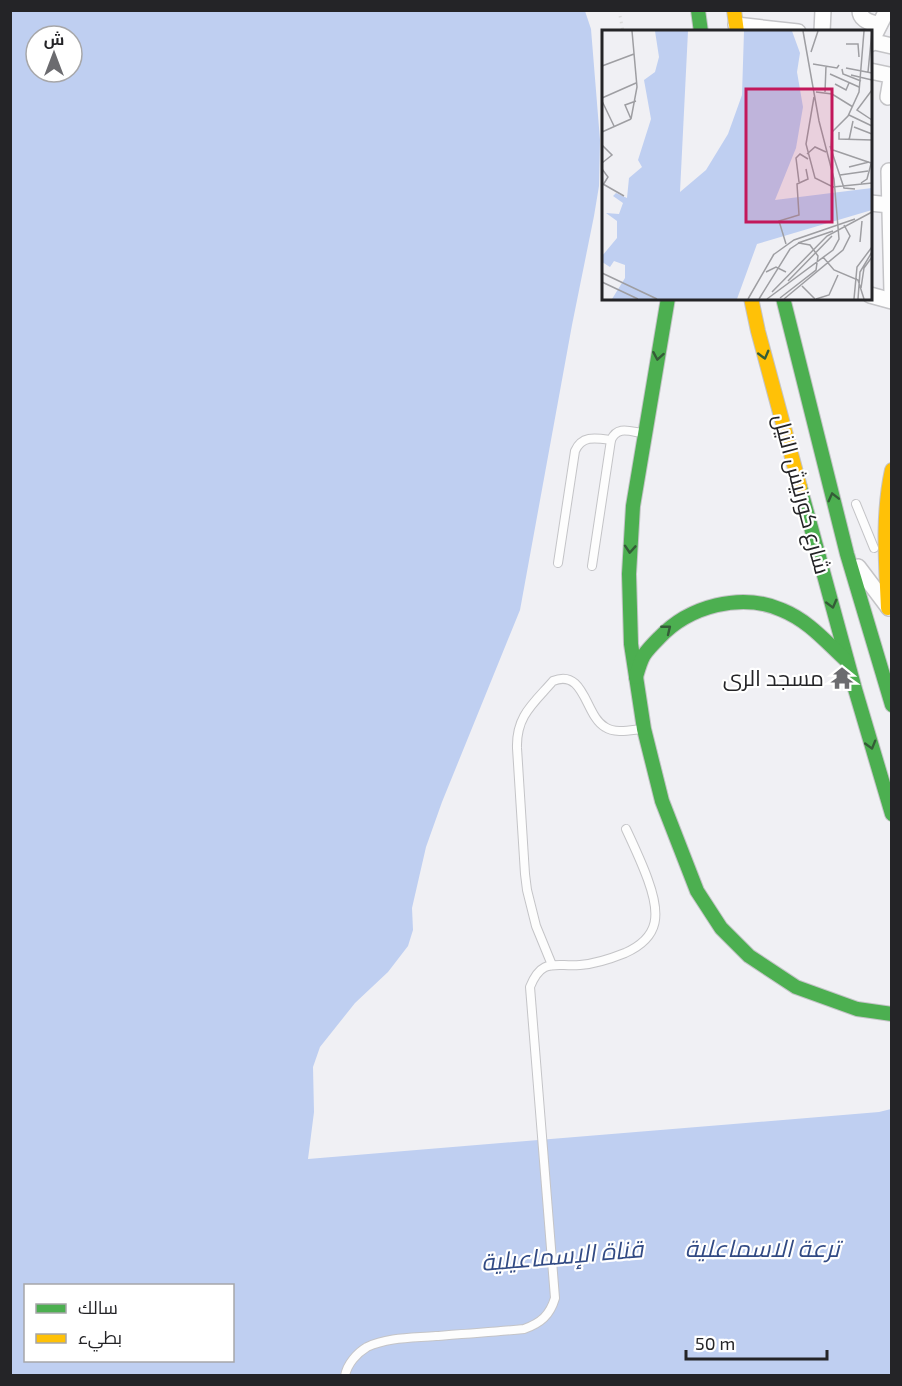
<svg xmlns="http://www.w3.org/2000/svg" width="902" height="1386" viewBox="0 0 902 1386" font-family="'Exo 2',Cairo,sans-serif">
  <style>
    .water { fill: #bfcff1; fill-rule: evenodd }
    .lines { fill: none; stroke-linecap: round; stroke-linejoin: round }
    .lane-casing { stroke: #c4c4c7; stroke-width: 10 }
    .street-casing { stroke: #c4c4c7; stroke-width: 18 }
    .fast-casing { stroke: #c4c4c7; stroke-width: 16 }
    .slow-casing { stroke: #c4c4c7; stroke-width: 16 }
    .path { stroke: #dcdcdc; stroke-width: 3; stroke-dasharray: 1.5 4.5; stroke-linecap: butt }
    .lane { stroke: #fdfdfd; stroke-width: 8 }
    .street { stroke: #fdfdfd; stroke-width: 15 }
    .fast { stroke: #4caf50; stroke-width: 14 }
    .slow { stroke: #ffc107; stroke-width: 14 }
    .oneway { stroke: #345c37 }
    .labels { text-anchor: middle; stroke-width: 4.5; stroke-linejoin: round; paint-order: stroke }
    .street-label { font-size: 22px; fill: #242427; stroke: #fff }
    .poi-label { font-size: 22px; fill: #242427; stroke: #fff; text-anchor: end }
    .water-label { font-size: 24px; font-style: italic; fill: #314a84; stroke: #fff }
    .inset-road { fill: none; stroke: #9e9ea2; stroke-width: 1.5 }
    .view { fill: #c2185b; fill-opacity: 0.15; stroke: #c2185b; stroke-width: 3 }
    .inset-edge { fill: none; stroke: #242427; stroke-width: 3 }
  </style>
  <rect width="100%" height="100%" fill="#f0f0f4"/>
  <path class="water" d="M10 11H585L591 29 600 140 599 186 594 216 572 325 520 610 442 802 426 847 412 908 413 930 408 946 388 972 355 1003 320 1047 313 1067 314 1112 308 1159 879 1112 891 1109V1374L885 1376 11 1375ZM36 36H72V72H36ZM26 1286H232V1360H26Z"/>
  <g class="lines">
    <g class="lane-casing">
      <g id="lane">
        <path d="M856 504 874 548"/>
        <path d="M558 563 575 451C582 435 596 438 611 440"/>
        <path d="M592 566 611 440C617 426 629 431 641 433"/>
        <path d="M552 965 536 926 527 890 525 874 517 748C516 716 533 704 553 681 585 668 585 716 605 727 615 734 631 730 642 729"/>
        <path d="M345 1376C347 1364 357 1353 367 1347 388 1337 413 1338 436 1336 465 1334 495 1332 524 1329 541 1323 550 1315 555 1298L530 987C542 957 555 967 580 965 595 964 610 959 625 953 661 937 660 913 648 880 642 863 634 846 626 829"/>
      </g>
    </g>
    <g class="street-casing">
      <g id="street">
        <path d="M860 10C860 21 871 22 879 25"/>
        <path d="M736 25 798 32"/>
        <path d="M822 32 823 10"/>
        <path d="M870 41 892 46"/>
        <path d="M870 44 887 10"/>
        <path d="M870 71 889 75 891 79 888 97"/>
        <path d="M889 171 892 292"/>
        <path d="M870 203 890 205"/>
        <path d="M870 295 892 301"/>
        <path d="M858 567 889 608"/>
      </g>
    </g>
    <g class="fast-casing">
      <g id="fast">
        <path d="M698 10 701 32"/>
        <path d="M668 298 633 506 629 574 631 644 644 729 662 801 697 891 721 928 749 956 796 987 857 1009 892 1014"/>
        <path d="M783 298 847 554 892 705"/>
        <path d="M800 487 855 689 892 814"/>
        <path d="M636 677C638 670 640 662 644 655 648 649 654 643 659 638 689 606 741 592 782 610 809 621 826 642 847 661"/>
      </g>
    </g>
    <g class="slow-casing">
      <g id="slow">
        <path d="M734 10 737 32"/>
        <path d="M751 298 758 331 800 487"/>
        <path d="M888 608C886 562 882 516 892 470"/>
      </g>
    </g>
    <path class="path" d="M619 10 623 32"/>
    <use href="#lane" class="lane"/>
    <use href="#street" class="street"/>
    <use href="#fast" class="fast"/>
    <use href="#slow" class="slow"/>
  </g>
  <defs><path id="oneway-chevron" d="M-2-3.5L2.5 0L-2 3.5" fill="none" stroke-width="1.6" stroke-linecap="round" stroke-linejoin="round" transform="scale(1.5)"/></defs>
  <g class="oneway">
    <use href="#oneway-chevron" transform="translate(764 355) rotate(75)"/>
    <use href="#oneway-chevron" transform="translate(658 356) rotate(100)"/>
    <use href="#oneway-chevron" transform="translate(833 497) rotate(-104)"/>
    <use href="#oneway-chevron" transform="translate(630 549) rotate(94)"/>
    <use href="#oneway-chevron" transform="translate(832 604) rotate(75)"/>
    <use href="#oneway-chevron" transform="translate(667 629) rotate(-39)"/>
    <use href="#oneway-chevron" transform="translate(871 745) rotate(74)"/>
  </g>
  <defs>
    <g id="temple-bare" transform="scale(1.8)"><path d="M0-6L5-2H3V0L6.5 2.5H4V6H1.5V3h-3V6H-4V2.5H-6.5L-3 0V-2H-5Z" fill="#6b6b6f" stroke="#fff" stroke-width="2.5" paint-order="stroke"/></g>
  </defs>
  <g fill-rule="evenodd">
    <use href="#temple-bare" x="842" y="678"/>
  </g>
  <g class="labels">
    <g class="street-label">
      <text transform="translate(802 494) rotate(75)" y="8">شارع كورنيش النيل</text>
    </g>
    <g class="poi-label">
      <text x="824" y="686">مسجد الرى</text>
    </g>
    <g class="water-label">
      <text x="762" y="1257">ترعة الاسماعلية</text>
      <text transform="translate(562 1256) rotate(-5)" y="8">قناة الإسماعيلية</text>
    </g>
  </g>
  <g transform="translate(602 30)">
    <rect width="270" height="270" fill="#f0f0f4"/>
    <path d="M53 1H86L78 162 104 140 126 104 140 65 142 1H190L198 23 195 42 201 77 194 118 173 170 270 158V180L155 214 135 269H10L23 248V235L12 231 8 237 0 232V226L15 208V191L4 183 17 184 21 173 11 166 14 163 25 168 27 148 40 137 36 130 49 89 42 50 53 42 57 27Z" fill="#bfcff1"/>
    <path class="inset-road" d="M244 14H256L257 27M209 22 216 1M211 34 235 38 237 35M0 36 32 24M244 38 270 43M240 39 241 44 259 51M266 42 270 1M228 44 257 57M249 45 270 50M233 54 244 60 247 53M270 60 255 80 270 90M214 62 230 64 251 77M223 62 224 36M212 67 204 114 213 148 231 157 270 153M0 68 34 53M0 71 12 96M247 85 270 96M29 89 35 57 30 1M29 89 23 75 34 71M252 97 270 104M0 102 29 89M237 102V109L270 110M247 110 251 91M0 115 10 125 0 133M228 116 242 158 253 159M229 117 230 102 246 86 257 62 262 1M231 120 269 133M205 124 213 117 224 122M247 137 267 132M0 139 6 147 1 155M238 145 266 141M197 152 194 128 198 124 206 129M259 153 265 149 270 130M1 154 22 166M258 212 260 191M196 213 231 201M184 214 177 191 197 185 195 154 206 149 204 139M171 225 192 210 253 189M221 227 232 240 256 250 262 269M164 242 174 237 184 242M0 243 55 269M186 251 230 206M0 252 36 269M200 256 213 269M259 258 262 238 270 227M170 262 225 206 270 182M146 269 172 224M157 269 188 219 197 213 208 215 216 226 214 240 178 268M165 269 231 220 237 209 232 149 217 91 201 1M182 269 241 220 248 206 242 195M214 269 227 265 236 245M252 269 255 237 270 217M256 269 258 242 270 222"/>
    <path class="view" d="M144 59H230V192H144Z"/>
    <rect width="270" height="270" class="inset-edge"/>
  </g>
  <rect width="902" height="1386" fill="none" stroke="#242427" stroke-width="24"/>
  <rect x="24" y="1284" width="210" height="78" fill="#ffffff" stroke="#a7a7a9" stroke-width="1.5"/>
  <rect x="36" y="1304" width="30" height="9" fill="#4caf50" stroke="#a7a7a9" stroke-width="1.5"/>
  <text x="78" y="1314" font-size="18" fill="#242427">سالك</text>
  <rect x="36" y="1334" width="30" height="9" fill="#ffc107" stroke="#a7a7a9" stroke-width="1.5"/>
  <text x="78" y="1344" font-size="18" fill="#242427">بطيء</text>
  <g transform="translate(54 54)"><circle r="28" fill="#ffffff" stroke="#a7a7a9" stroke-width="1.5"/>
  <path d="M0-4.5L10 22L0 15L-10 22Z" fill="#6b6b6f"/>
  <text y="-9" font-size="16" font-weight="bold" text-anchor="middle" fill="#242427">ش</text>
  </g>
  <path d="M686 1350v9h141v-9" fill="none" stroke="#242427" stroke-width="3"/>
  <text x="695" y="1350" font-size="18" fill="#242427" stroke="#ffffff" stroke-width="4.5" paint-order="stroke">50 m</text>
</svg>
